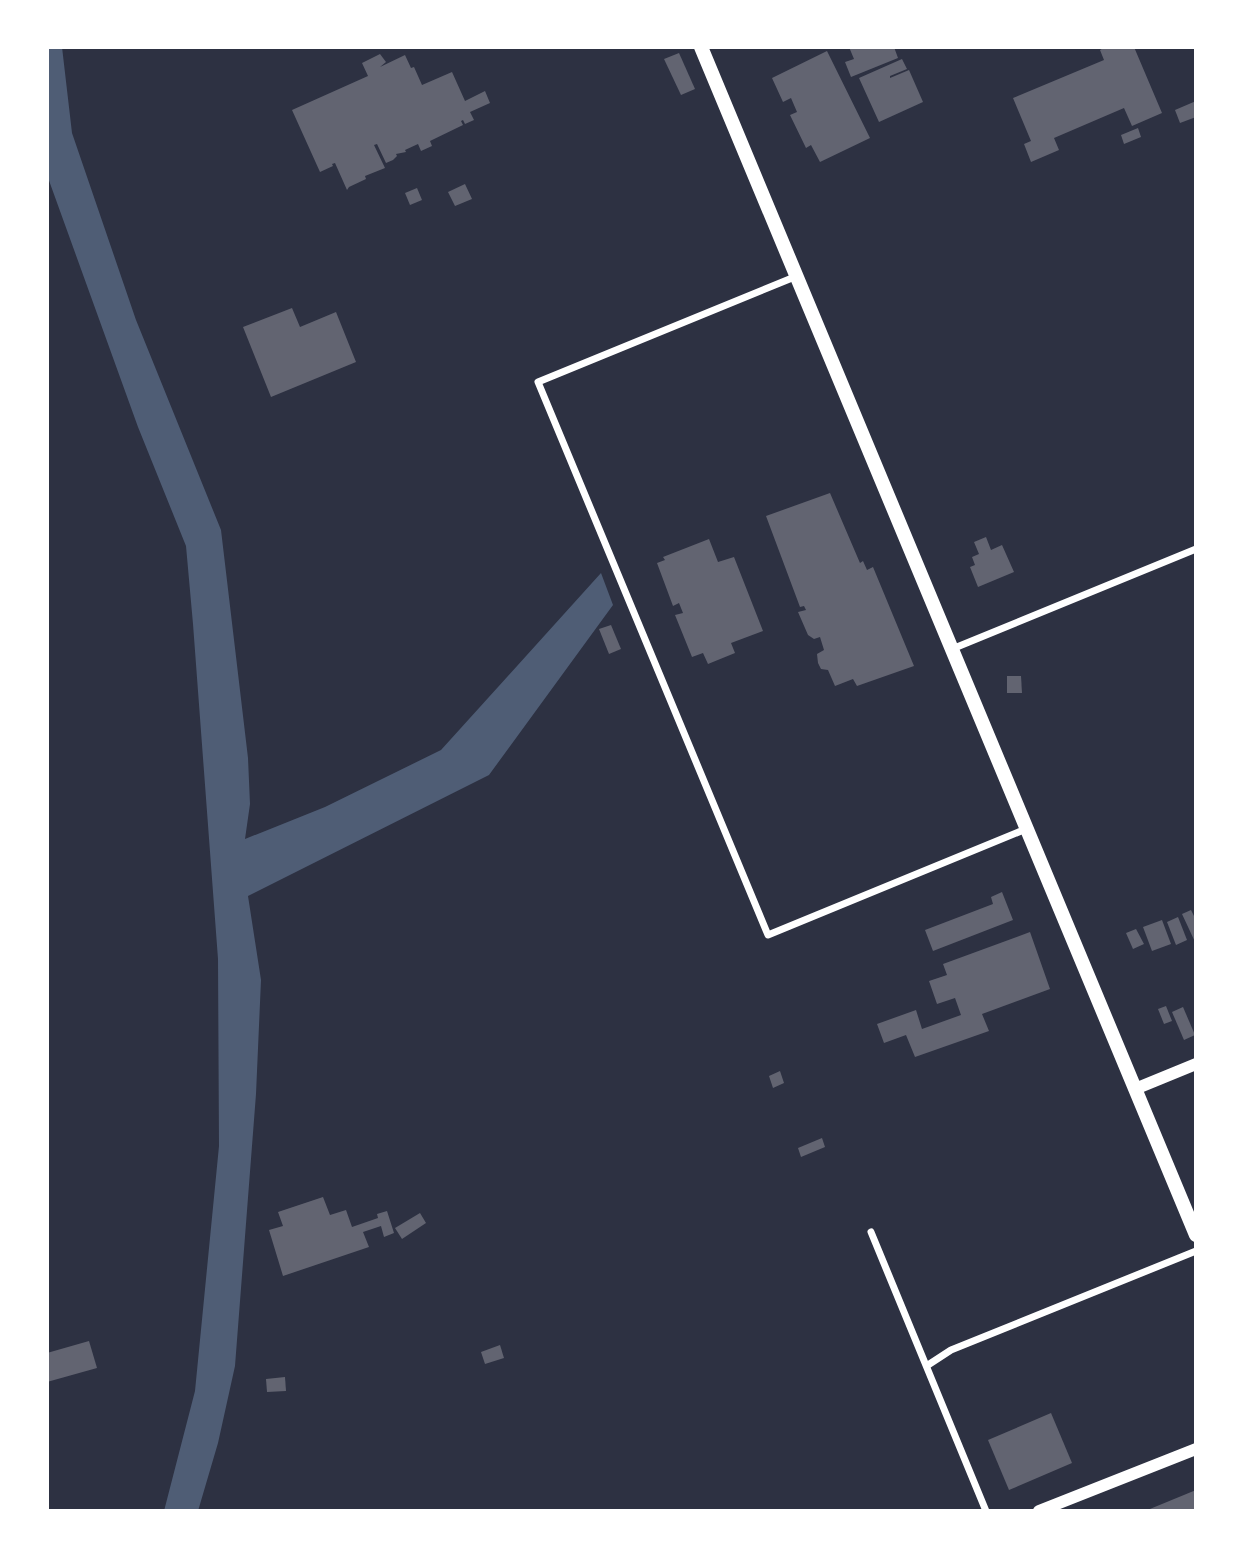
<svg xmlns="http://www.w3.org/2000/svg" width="1243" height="1558" viewBox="0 0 1243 1558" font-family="'Roboto Condensed',sans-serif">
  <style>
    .water { fill: #4f5d75 }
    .building { fill: #626471 }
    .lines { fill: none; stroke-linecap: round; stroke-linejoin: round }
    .minor { stroke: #fff; stroke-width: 7 }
    .tertiary { stroke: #fff; stroke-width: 12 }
    .secondary { stroke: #fff; stroke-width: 14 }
  </style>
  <rect width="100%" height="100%" fill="#2d3142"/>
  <path class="water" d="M47 47H62L72 133 136 320 221 530 248 758 250 804 245 839 325 807 441 750 601 573 613 605 489 775 248 896 261 980 256 1094 235 1366 218 1443 198 1511H164L195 1391 219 1146 218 959 193 624 186 546 138 427 47 175Z"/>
  <g class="building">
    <path d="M849 47H894L898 58 851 77 845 62 854 59Z"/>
    <path d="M1105 47H1134L1162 113 1132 126 1124 108 1054 138 1059 150 1031 162 1024 144 1031 141 1013 98 1104 60 1100 50Z"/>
    <path d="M827 51 870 138 820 162 811 145 806 148 790 115 797 112 791 98 783 102 772 78Z"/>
    <path d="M679 53 695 89 681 95 664 59Z"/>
    <path d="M380 54 386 62 380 67 405 55 411 68 414 67 422 85 452 72 465 101 485 91 490 103 470 112 474 120 465 124 463 120 461 121 463 125 430 141 432 146 421 151 418 144 405 150 406 152 396 154 397 156 393 160 386 163 377 144 374 145 385 168 365 176 366 179 349 187 347 190 335 163 332 164 333 166 320 172 292 110 368 76 362 63Z"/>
    <path d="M902 59 907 69 890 76V78L909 70 923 102 879 122 859 78Z"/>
    <path d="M1196 101V117L1180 123 1175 110Z"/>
    <path d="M1138 128 1141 137 1124 144 1121 135Z"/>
    <path d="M465 184 472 199 455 206 448 192Z"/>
    <path d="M417 188 422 200 410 205 405 193Z"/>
    <path d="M292 308 300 327 336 312 356 362 271 397 243 327Z"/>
    <path d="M830 493 860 563 863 561 867 570 873 567 914 666 857 686 853 679 835 686 828 670 821 669 818 663 817 654 824 650 820 637 814 639 808 635 798 612 806 610 804 606 800 607 766 516Z"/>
    <path d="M986 537 991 550 1002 545 1014 572 978 587 970 567 975 565 972 557 979 554 974 542Z"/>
    <path d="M709 539 718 562 734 557 763 631 731 643 735 653 708 664 703 653 692 657 675 615 683 613 679 603 673 606 657 563 665 560 663 557Z"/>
    <path d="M611 625 621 649 609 654 599 629Z"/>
    <path d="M1007 676H1021L1022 693H1007Z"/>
    <path d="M1002 892 1013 920 933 951 925 930 993 904 991 897Z"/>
    <path d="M1191 910 1196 920V944L1182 914Z"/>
    <path d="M1178 917 1187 940 1176 945 1167 922Z"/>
    <path d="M1162 920 1171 944 1152 951 1143 927Z"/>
    <path d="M1136 929 1144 944 1133 949 1126 933Z"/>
    <path d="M1030 932 1050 989 982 1014 989 1031 915 1057 906 1035 884 1043 877 1024 916 1010 922 1029 961 1015 955 998 937 1004 929 981 947 975 943 964Z"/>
    <path d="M1166 1006 1172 1021 1164 1024 1158 1009Z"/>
    <path d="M1183 1007 1195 1035 1184 1040 1172 1012Z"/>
    <path d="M780 1071 784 1083 773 1088 769 1076Z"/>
    <path d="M822 1138 825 1147 801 1157 798 1148Z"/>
    <path d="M323 1197 330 1215 346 1210 352 1227 378 1218 377 1214 387 1211 394 1233 384 1237 381 1226 363 1232 369 1247 283 1276 269 1230 283 1226 278 1212Z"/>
    <path d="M420 1213 426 1223 402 1239 395 1228Z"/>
    <path d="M89 1341 97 1368 47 1382V1353Z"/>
    <path d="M500 1345 504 1358 485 1364 481 1352Z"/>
    <path d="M285 1377 286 1391 267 1392 266 1379Z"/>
    <path d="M1051 1413 1072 1463 1009 1490 988 1440Z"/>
    <path d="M1196 1490V1511H1145Z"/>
  </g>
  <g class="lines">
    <g class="minor">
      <path d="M797 276 538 382 768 935 1026 829"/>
      <path d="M952 649 1196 549"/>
      <path d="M871 1232 986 1511"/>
      <path d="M928 1365 951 1350 1196 1251"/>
    </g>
    <g class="tertiary">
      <path d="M1135 1089 1196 1064"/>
      <path d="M1039 1511 1196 1449"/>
    </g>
    <path class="secondary" d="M701 47 1196 1235"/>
  </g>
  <rect width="1243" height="1558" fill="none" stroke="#ffffff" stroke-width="98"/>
</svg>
